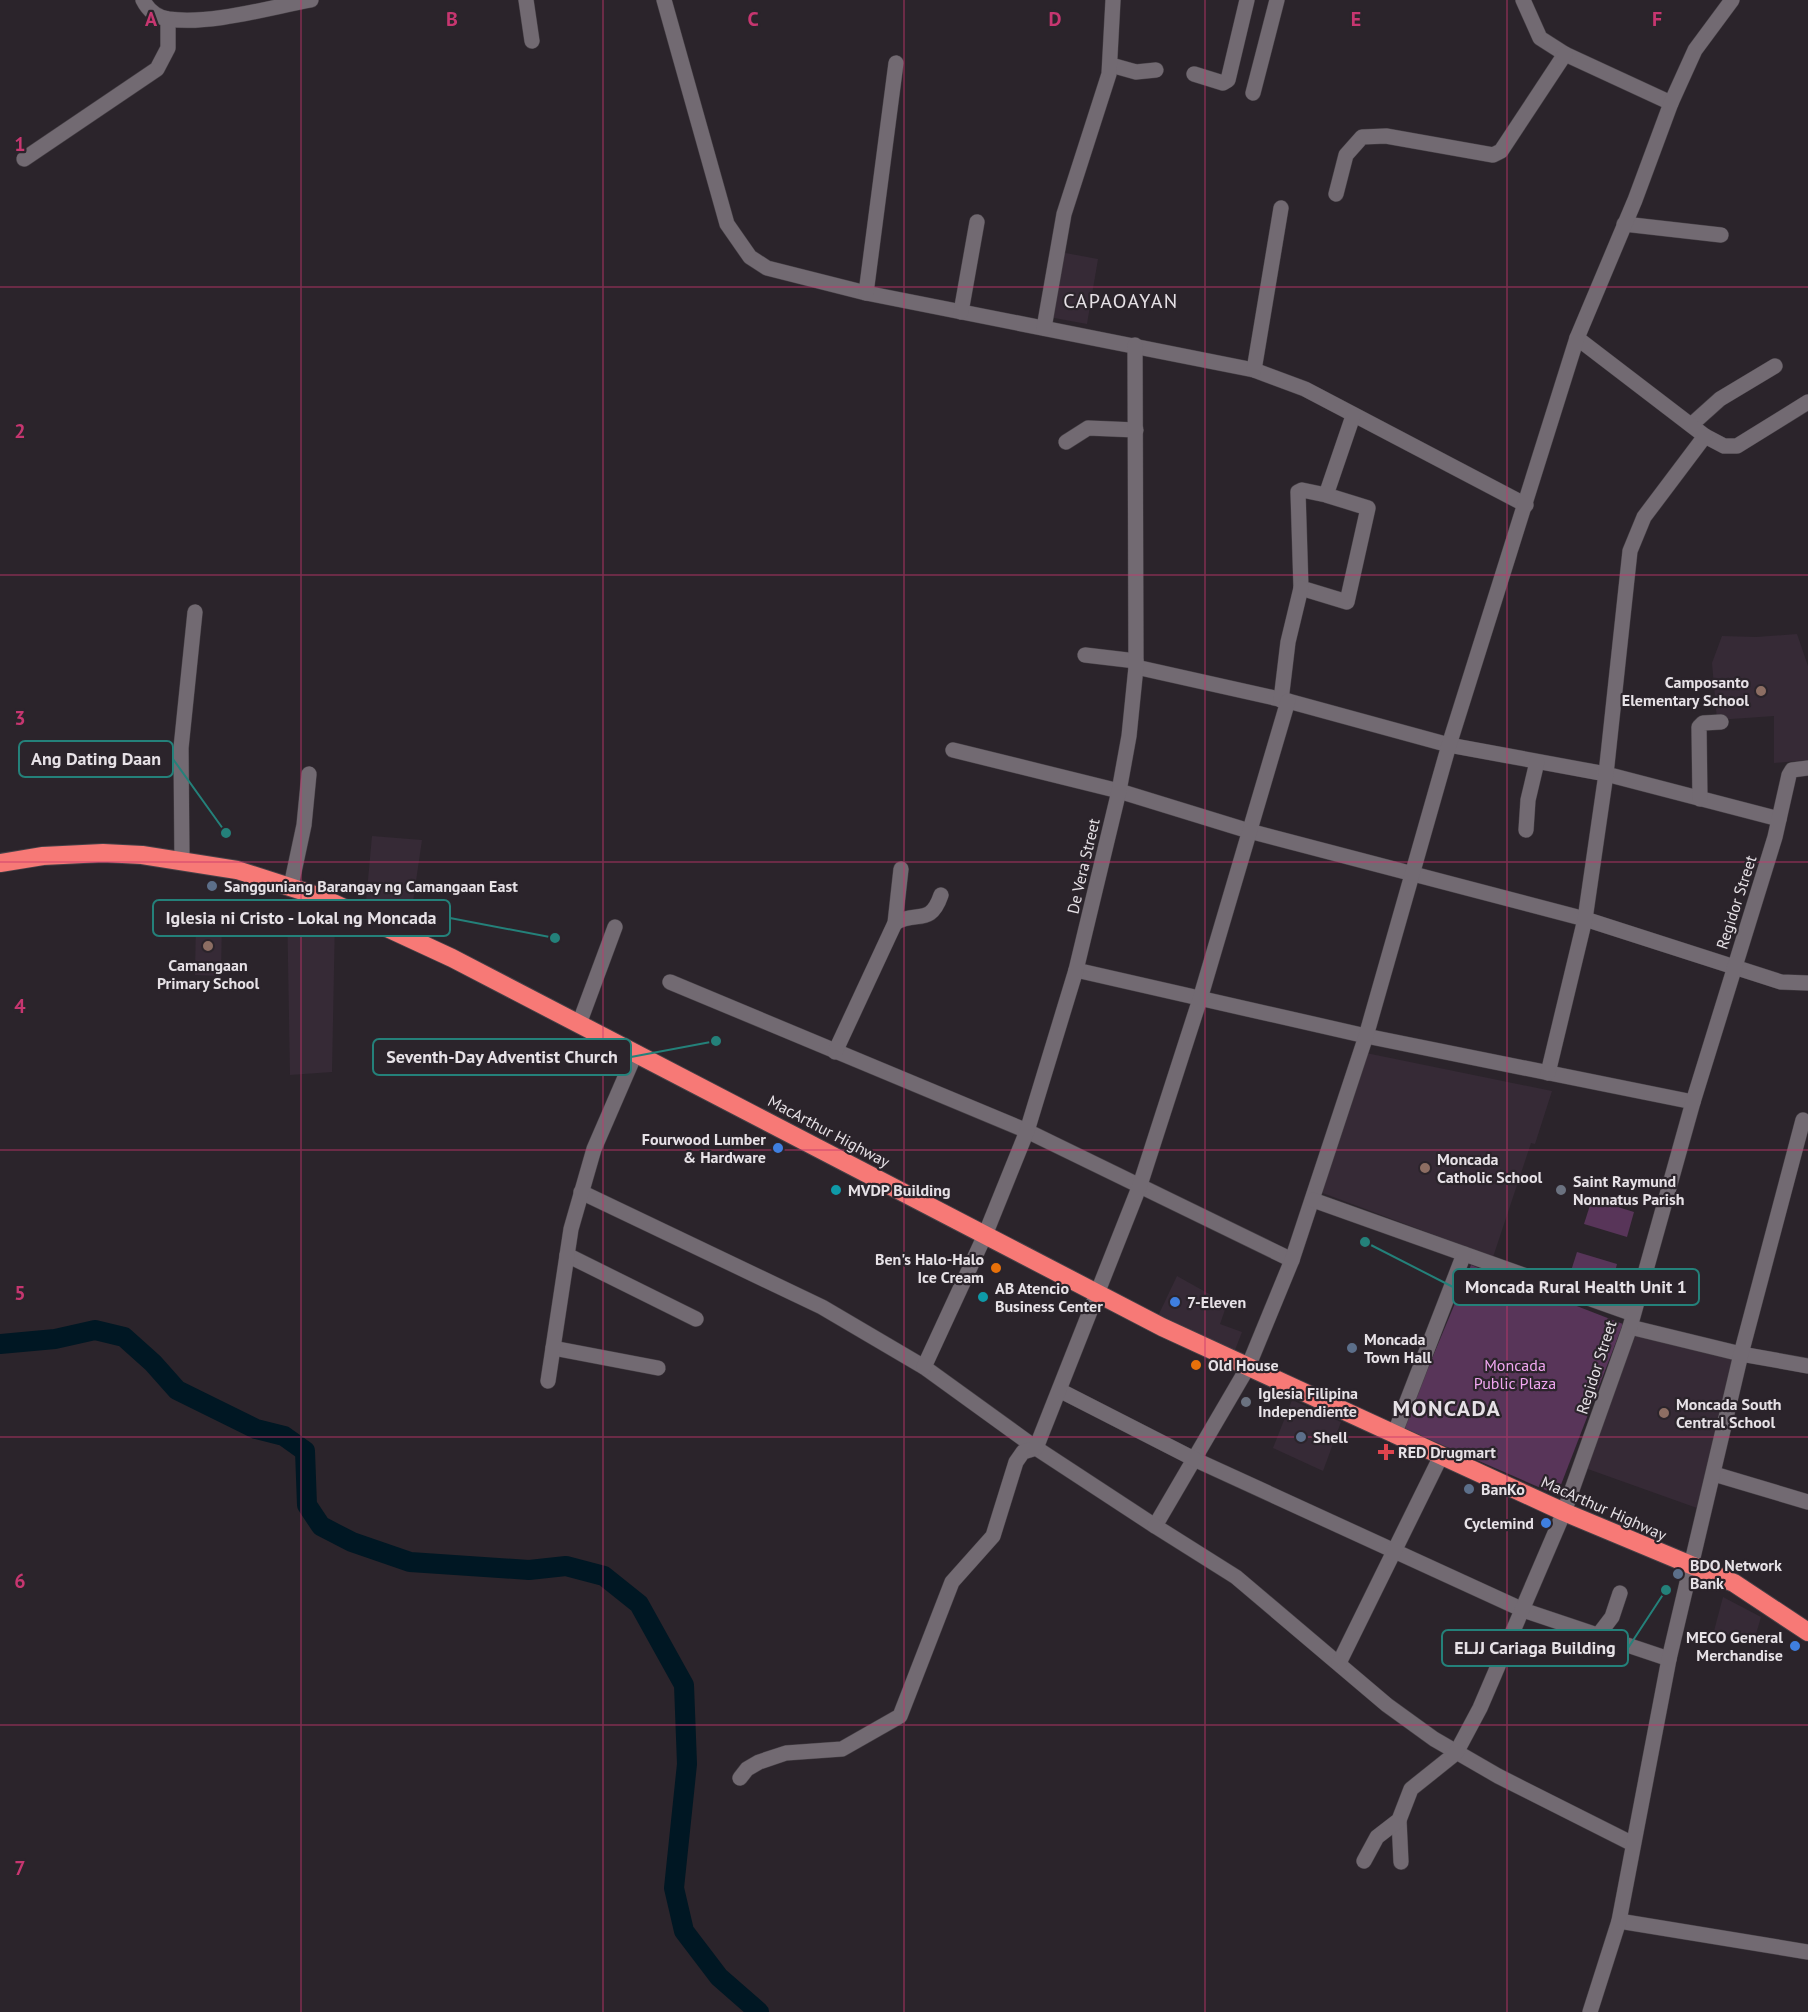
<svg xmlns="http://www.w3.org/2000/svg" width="1808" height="2012" viewBox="0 0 1808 2012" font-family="'PT Sans',sans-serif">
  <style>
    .built { fill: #362a36 }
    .green { fill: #583559 }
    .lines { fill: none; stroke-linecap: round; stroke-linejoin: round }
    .river { stroke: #001723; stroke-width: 20 }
    .minor-casing { stroke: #464046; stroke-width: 16 }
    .highway-casing { stroke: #464046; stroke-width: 20 }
    .minor { stroke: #726a72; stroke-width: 15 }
    .highway { stroke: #f77976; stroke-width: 18 }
    .grid { fill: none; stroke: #c73670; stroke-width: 1.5; stroke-opacity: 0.55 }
    .education-dot { fill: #8d6e63; stroke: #2b242b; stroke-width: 2 }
    .service-dot { fill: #5c6f8a; stroke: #2b242b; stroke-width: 2 }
    .shop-dot { fill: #3f7fe0; stroke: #2b242b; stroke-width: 2 }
    .culture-dot { fill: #0f9aa8; stroke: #2b242b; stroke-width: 2 }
    .worship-dot { fill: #6b7280; stroke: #2b242b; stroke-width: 2 }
    .food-dot { fill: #e8710a; stroke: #2b242b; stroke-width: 2 }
    .health-dot { fill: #e0444e; stroke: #2b242b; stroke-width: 2 }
    .labels { text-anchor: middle; stroke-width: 4.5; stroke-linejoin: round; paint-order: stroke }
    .poi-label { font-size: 16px; font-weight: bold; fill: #e6e1e6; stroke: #2b242b; text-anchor: start }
    .street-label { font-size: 16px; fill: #e6e1e6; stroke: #2b242b }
    .park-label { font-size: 16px; fill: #f1a7f1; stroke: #2b242b }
    .quarter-label { font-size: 20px; letter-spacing: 1.5px; fill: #e6e1e6; stroke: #2b242b }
    .district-label { font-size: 22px; font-weight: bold; letter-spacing: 1.5px; fill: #e6e1e6; stroke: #2b242b }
    .grid-label { font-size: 20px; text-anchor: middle; font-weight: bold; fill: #c73670; stroke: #2b242b; stroke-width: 4.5; stroke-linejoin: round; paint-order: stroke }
    .leader { fill: none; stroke: #24817a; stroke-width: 2 }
    .callout-dot { fill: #24817a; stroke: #2b242b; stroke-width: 2 }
    .callout { fill: #2b242b; stroke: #24817a; stroke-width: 2 }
    .callout-label { font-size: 18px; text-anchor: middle; font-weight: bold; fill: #e6e1e6 }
  </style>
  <rect width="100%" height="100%" fill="#2b242b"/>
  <g class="built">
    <path d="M1060 252 1098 259 1087 324 1049 317Z"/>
    <path d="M1797 634 1808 666V760L1774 763V716L1717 720 1712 663 1722 636 1756 637Z"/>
    <path d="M372 836 422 840 410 922 366 902Z"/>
    <path d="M287 903 335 918 332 1072 290 1075Z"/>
    <path d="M196 917 222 918 221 976 195 975Z"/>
    <path d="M1366 1053 1552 1091 1535 1144 1531 1143 1493 1257 1320 1192Z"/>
    <path d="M1177 1276 1227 1304 1220 1324 1242 1332 1235 1350 1158 1316Z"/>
    <path d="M1636 1334 1735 1359 1697 1508 1585 1468Z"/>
    <path d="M1292 1400 1341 1422 1323 1471 1273 1448Z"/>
    <path d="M1723 1597 1761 1617 1754 1641 1714 1631Z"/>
  </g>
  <g class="green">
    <path d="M1592 1199 1634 1212 1627 1237 1584 1224Z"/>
    <path d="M1577 1252 1617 1264 1612 1283 1571 1271Z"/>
    <path d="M1471 1265 1623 1324 1557 1495 1403 1428Z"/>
  </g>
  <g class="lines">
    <path class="river" d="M0 1344 55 1339 95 1330 124 1337 153 1363 177 1390 256 1429 284 1436 305 1451 307 1505 321 1526 352 1542 410 1562 529 1570 566 1566 604 1576 639 1604 684 1685 687 1764 674 1888 684 1931 719 1977 759 2012"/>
    <g class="minor-casing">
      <g id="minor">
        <path d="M143 0C148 10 156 17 168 19 210 25 268 8 311 0"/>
        <path d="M526 0 532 41"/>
        <path d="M664 0 727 224 750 257 767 268 866 293 1254 370 1305 389 1526 505"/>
        <path d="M1523 0 1540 38 1565 54 1671 103"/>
        <path d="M1111 65 1136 72 1156 70"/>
        <path d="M1194 74 1223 83 1228 80 1247 0"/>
        <path d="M1253 93 1277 0"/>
        <path d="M24 159 157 69 168 48V19"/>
        <path d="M1336 194 1346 155 1362 137 1386 136 1493 155 1501 151 1565 54"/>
        <path d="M1624 224 1721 235"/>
        <path d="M866 293 896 63"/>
        <path d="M961 312 977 222"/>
        <path d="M1044 328 1064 214 1109 74 1113 0"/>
        <path d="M1254 370 1281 208"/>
        <path d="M1691 425 1720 399 1775 366"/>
        <path d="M1705 436 1724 446H1737L1808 402"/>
        <path d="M1066 442 1088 428 1136 430"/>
        <path d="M1326 495 1302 490 1298 492 1301 588 1347 602 1368 508 1326 495 1353 416"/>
        <path d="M1085 655 1136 661"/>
        <path d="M1136 667 1288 701 1449 745 1606 774 1779 819"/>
        <path d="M1281 700 1288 642 1301 588"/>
        <path d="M953 750 1119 791 1249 831 1585 919 1781 982 1808 983"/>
        <path d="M1700 799 1699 727 1703 723 1721 722"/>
        <path d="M1526 830 1528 800 1537 762"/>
        <path d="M182 860 181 748 195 612"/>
        <path d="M291 886 304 825 309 774"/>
        <path d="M895 923C917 910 930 927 941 895"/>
        <path d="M1076 970 1366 1036 1693 1102"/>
        <path d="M670 982 1027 1131 1292 1260"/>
        <path d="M579 1024 615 927"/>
        <path d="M835 1052 895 923 901 869"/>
        <path d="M1548 1073 1585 919 1606 774 1630 551 1644 517 1705 436 1577 338"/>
        <path d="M581 1192 822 1307 924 1367 1036 1448 1155 1526 1248 1367 1292 1260 1366 1036 1449 745 1577 338 1635 200 1671 103 1695 50 1732 0"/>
        <path d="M1313 1200 1633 1314"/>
        <path d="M567 1255 696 1319"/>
        <path d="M1630 1327 1741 1354 1808 1366"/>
        <path d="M553 1348 658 1368"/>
        <path d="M924 1367 985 1235 1027 1131 1076 970 1119 791 1129 736 1136 667 1135 345"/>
        <path d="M548 1381 571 1229 594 1149 636 1052"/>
        <path d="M1061 1391 1196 1460 1523 1610 1669 1659"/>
        <path d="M1394 1435 1464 1254"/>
        <path d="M1714 1474 1808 1502"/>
        <path d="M1155 1526 1236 1577 1387 1705 1434 1739 1498 1776 1633 1844"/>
        <path d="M1599 1634 1612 1617 1620 1593"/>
        <path d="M1339 1663 1441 1456"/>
        <path d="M740 1778 747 1769 759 1762 786 1753 842 1749 900 1716 952 1582 993 1536 1016 1462 1023 1452 1036 1448 1140 1185 1200 999 1288 701"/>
        <path d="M1399 1820 1401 1862"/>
        <path d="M1364 1861 1377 1837 1399 1820 1411 1789 1456 1753 1480 1708 1564 1512 1630 1327 1693 1102 1775 837 1789 775 1792 770 1808 768"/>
        <path d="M1619 1921 1808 1952"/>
        <path d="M1590 2012 1619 1921 1669 1659 1741 1354 1803 1120"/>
      </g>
    </g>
    <g class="highway-casing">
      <path id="highway" d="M0 863 43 856 103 853 142 855 237 870 318 896 452 958 1162 1327 1564 1512 1734 1583 1808 1632"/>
    </g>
    <use href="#minor" class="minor"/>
    <use href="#highway" class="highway"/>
  </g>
  <path class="grid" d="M301 0V2012M603 0V2012M904 0V2012M1205 0V2012M1507 0V2012M0 287H1808M0 575H1808M0 862H1808M0 1150H1808M0 1437H1808M0 1725H1808"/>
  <g class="education-dot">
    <circle cx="1761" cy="691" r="6"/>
    <circle cx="208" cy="946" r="6"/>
    <circle cx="1425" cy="1168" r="6"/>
    <circle cx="1664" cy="1413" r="6"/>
  </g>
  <g class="service-dot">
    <circle cx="212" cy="886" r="6"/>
    <circle cx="1352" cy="1348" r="6"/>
    <circle cx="1301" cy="1437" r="6"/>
    <circle cx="1469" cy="1489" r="6"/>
    <circle cx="1678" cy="1574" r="6"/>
  </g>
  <g class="shop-dot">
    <circle cx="778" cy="1148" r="6"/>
    <circle cx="1175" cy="1302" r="6"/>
    <circle cx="1546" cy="1523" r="6"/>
    <circle cx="1795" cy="1646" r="6"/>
  </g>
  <g class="culture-dot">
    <circle cx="836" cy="1190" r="6"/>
    <circle cx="983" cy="1297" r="6"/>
  </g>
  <g class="worship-dot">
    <circle cx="1561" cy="1190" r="6"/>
    <circle cx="1246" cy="1402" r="6"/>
  </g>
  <g class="food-dot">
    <circle cx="996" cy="1268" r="6"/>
    <circle cx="1196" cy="1365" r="6"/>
  </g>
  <path class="health-dot" d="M1383 1443h6v6h6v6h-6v6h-6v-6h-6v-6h6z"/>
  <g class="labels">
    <g class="poi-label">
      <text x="1749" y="688" text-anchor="end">Camposanto<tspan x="1749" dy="18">Elementary School</tspan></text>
      <text x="224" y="892">Sangguniang Barangay ng Camangaan East</text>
      <text x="208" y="971" text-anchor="middle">Camangaan<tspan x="208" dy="18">Primary School</tspan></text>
      <text x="766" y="1145" text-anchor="end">Fourwood Lumber<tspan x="766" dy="18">&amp; Hardware</tspan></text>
      <text x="1437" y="1165">Moncada<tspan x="1437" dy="18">Catholic School</tspan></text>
      <text x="1573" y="1187">Saint Raymund<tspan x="1573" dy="18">Nonnatus Parish</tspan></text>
      <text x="848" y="1196">MVDP Building</text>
      <text x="984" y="1265" text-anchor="end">Ben's Halo-Halo<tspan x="984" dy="18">Ice Cream</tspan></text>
      <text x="995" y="1294">AB Atencio<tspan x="995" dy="18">Business Center</tspan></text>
      <text x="1187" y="1308">7-Eleven</text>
      <text x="1364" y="1345">Moncada<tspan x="1364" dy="18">Town Hall</tspan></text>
      <text x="1208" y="1371">Old House</text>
      <text x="1258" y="1399">Iglesia Filipina<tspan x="1258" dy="18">Independiente</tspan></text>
      <text x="1676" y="1410">Moncada South<tspan x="1676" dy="18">Central School</tspan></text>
      <text x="1313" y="1443">Shell</text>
      <text x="1398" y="1458">RED Drugmart</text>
      <text x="1481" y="1495">BanKo</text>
      <text x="1534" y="1529" text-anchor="end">Cyclemind</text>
      <text x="1690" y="1571">BDO Network<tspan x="1690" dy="18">Bank</tspan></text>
      <text x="1783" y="1643" text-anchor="end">MECO General<tspan x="1783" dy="18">Merchandise</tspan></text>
    </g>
    <g class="street-label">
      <text transform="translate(1083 866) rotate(-77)" y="6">De Vera Street</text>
      <text transform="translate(1736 902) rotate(-72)" y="6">Regidor Street</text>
      <text transform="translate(829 1131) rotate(28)" y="6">MacArthur Highway</text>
      <text transform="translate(1596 1367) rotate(-72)" y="6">Regidor Street</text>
      <text transform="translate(1604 1508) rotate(24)" y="6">MacArthur Highway</text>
    </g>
    <g class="park-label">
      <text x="1515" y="1371">Moncada<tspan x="1515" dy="18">Public Plaza</tspan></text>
    </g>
    <g class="quarter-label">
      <text x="1121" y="308">CAPAOAYAN</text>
    </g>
    <g class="district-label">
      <text x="1447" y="1416">MONCADA</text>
    </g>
  </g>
  <g class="grid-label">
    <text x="151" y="26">A</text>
    <text x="452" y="26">B</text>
    <text x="753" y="26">C</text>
    <text x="1055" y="26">D</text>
    <text x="1356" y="26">E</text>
    <text x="1657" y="26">F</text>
    <text x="20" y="151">1</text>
    <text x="20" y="438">2</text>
    <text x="20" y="725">3</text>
    <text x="20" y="1013">4</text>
    <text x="20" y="1300">5</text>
    <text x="20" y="1588">6</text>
    <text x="20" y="1875">7</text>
  </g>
  <path class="leader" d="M226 833L173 759M555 938L450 918M716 1041L631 1057M1365 1242L1453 1287M1666 1590L1628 1648"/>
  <g class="callout-dot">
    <circle cx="226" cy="833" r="6"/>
    <circle cx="555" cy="938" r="6"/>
    <circle cx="716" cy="1041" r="6"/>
    <circle cx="1365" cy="1242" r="6"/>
    <circle cx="1666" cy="1590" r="6"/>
  </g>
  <g class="callout">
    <rect x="19" y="741" width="154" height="36" rx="6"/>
    <rect x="153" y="900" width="297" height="36" rx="6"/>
    <rect x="373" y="1039" width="258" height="36" rx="6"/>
    <rect x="1453" y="1269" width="246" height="36" rx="6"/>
    <rect x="1442" y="1630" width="186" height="36" rx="6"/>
  </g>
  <g class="callout-label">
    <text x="96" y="765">Ang Dating Daan</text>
    <text x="301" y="924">Iglesia ni Cristo - Lokal ng Moncada</text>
    <text x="502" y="1063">Seventh-Day Adventist Church</text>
    <text x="1576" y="1293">Moncada Rural Health Unit 1</text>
    <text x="1535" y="1654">ELJJ Cariaga Building</text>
  </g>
</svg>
